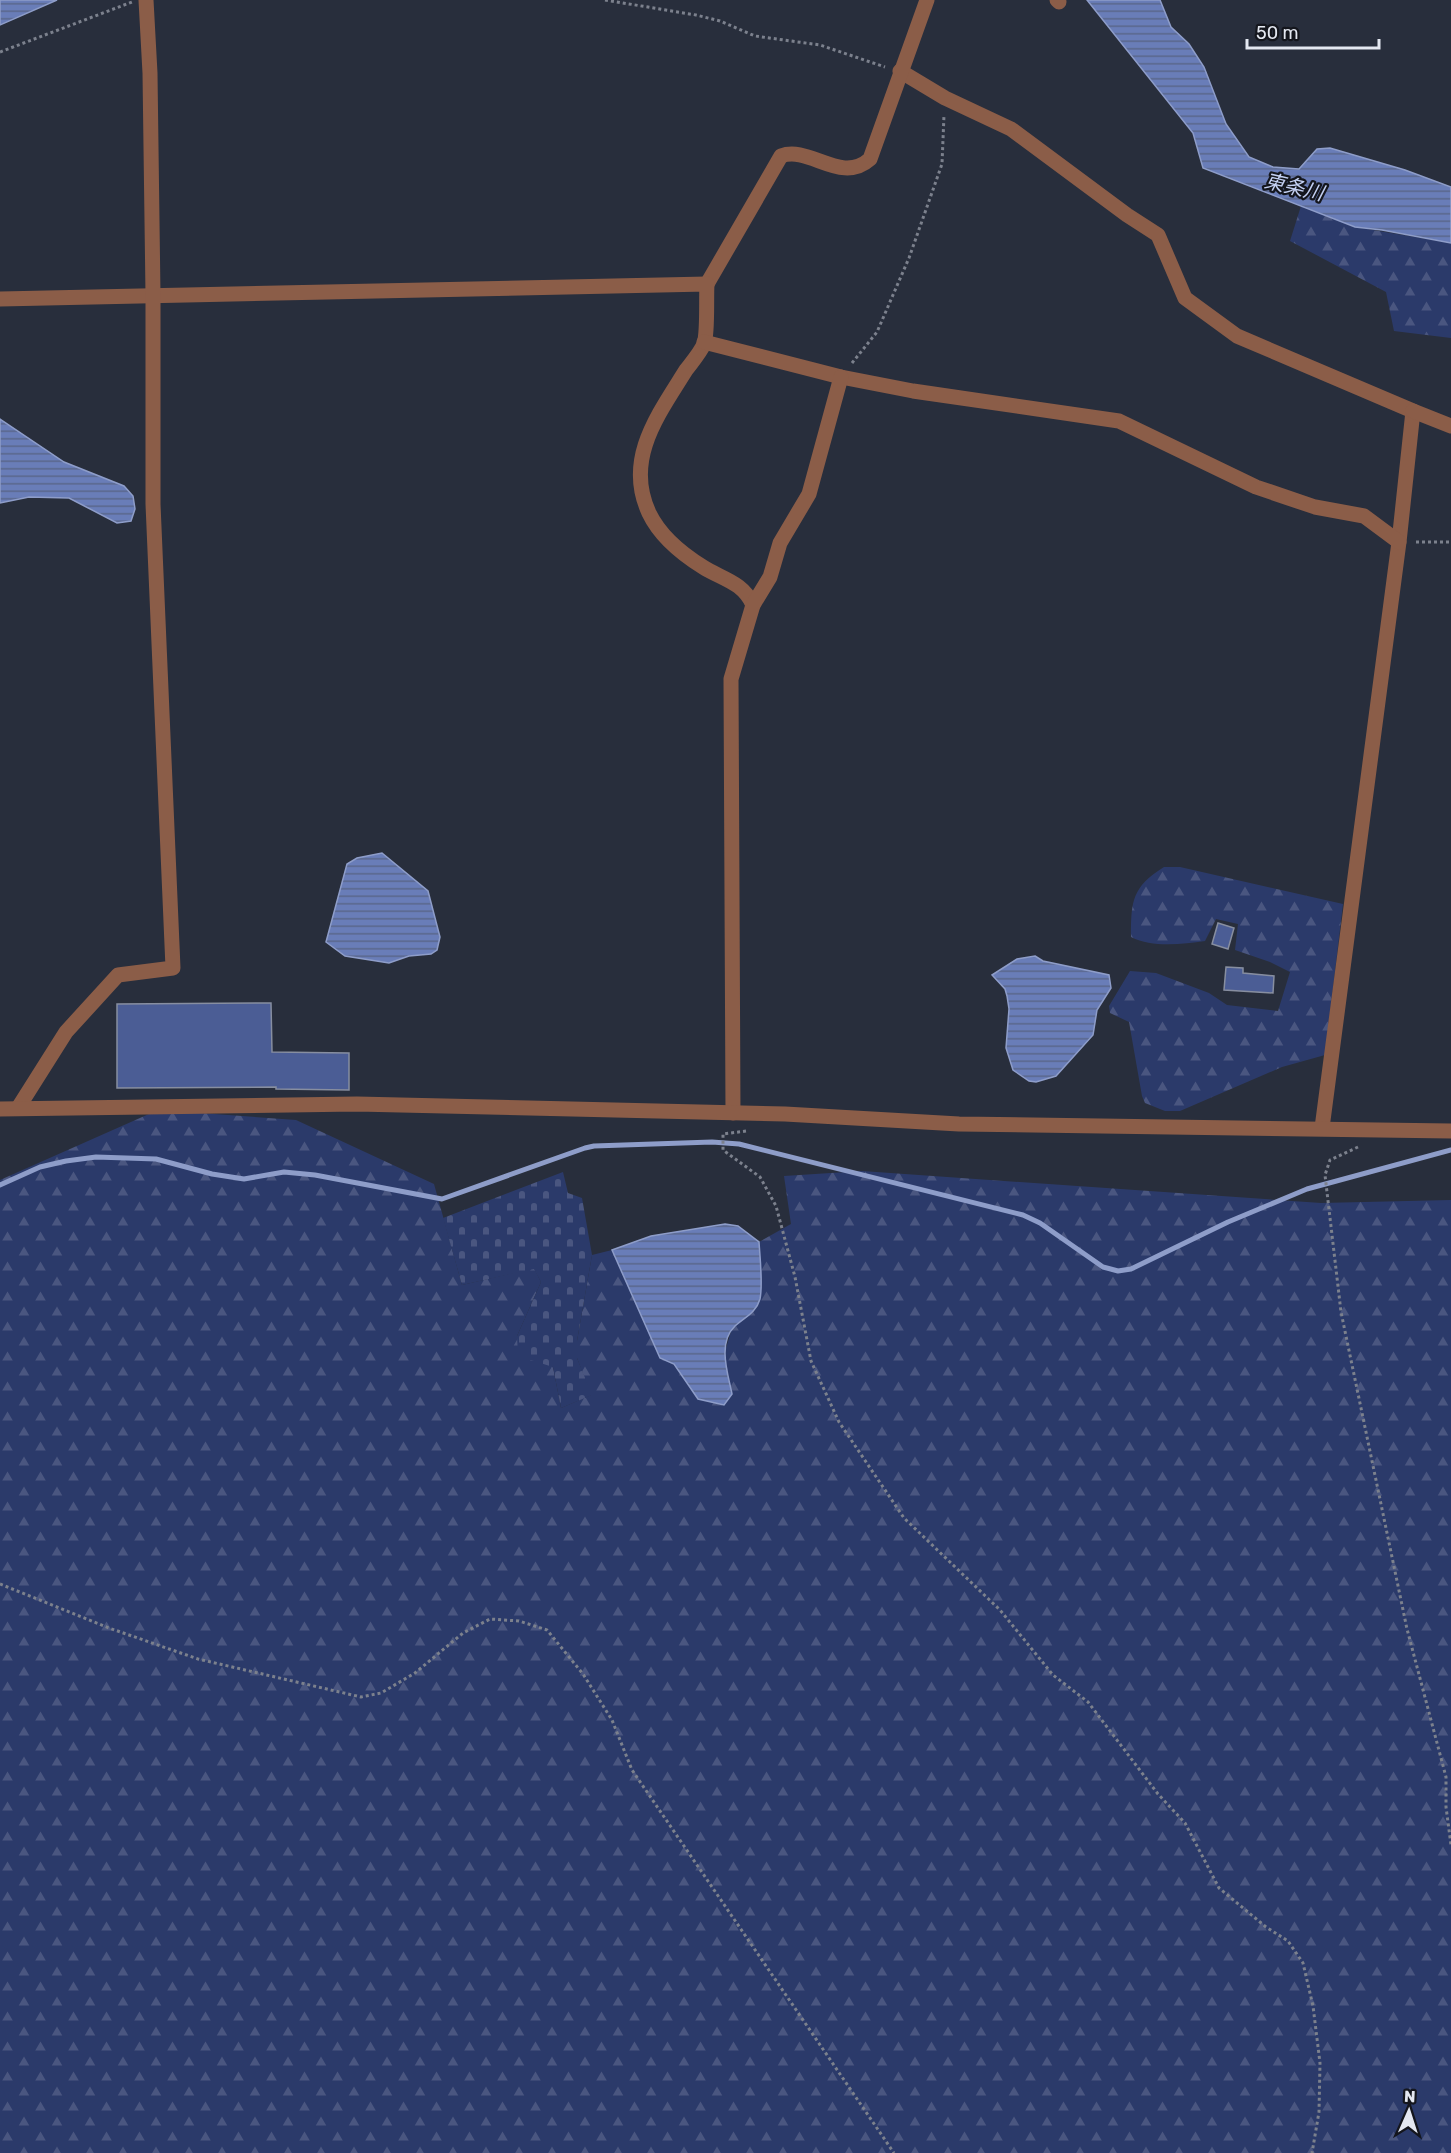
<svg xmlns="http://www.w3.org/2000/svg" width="1451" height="2153" viewBox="0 0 1451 2153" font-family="Rubik,'Noto Sans JP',sans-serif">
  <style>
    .forest { fill: url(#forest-firs) }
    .cemetery { fill: url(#cemetery-stones) }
    .water { fill: url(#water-rules); stroke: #8e9dc9; stroke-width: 1.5 }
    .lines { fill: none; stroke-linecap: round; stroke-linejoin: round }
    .stream { stroke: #8e9dc9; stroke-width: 5 }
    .building { fill: #4b5d95; stroke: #878ea0; stroke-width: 1.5 }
    .path { stroke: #7c818d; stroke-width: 3; stroke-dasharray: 3 3; stroke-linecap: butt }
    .minor { stroke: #8b5d48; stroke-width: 15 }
    .tertiary { stroke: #8b5d48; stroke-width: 15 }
    .labels { text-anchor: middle; stroke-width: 4.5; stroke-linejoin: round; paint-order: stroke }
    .water-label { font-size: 20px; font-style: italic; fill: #c3d0f2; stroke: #14161d }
  </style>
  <defs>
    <pattern id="forest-firs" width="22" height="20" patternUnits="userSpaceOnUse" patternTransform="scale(1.5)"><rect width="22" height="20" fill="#2b3a6a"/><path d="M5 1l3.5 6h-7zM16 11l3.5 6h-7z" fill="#4a5680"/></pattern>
    <pattern id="cemetery-stones" width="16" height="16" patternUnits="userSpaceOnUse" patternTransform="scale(1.5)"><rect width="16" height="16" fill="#2b3a6a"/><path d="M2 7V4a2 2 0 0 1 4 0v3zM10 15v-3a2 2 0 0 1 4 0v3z" fill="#4a5680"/></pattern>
    <pattern id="water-rules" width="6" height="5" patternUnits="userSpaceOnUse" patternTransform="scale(1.5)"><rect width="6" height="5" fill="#697db8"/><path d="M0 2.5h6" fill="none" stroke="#5a678b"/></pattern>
  </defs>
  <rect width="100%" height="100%" fill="#282e3c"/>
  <g class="forest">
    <path d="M1301 206 1355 227 1451 243V338L1394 331 1386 292 1290 241Z"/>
    <path d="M1164 867H1180L1343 904 1325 1055 1282 1067 1180 1111H1165L1145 1103 1142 1096 1129 1022 1110 1013 1109 1006 1130 971 1156 973 1209 993 1227 1005 1278 1011 1290 972 1270 962 1235 950 1238 924 1216 919 1205 941C1182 944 1153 948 1131 937 1131 901 1132 887 1164 867Z"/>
    <path d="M158 1110 296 1120 434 1184 462 1285 534 1268 541 1282 517 1336 553 1367 561 1408 591 1395 577 1358V1341L592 1255 612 1250 660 1358 674 1364 698 1399 732 1394 724 1355 732 1328 755 1310 760 1297 759 1242 791 1224 784 1176 862 1171 1321 1203 1451 1200V2153H0V1180Z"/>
  </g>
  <path class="cemetery" d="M563 1172 568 1193 582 1198 592 1255 577 1341V1358L592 1395 561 1408 553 1367 518 1356 517 1336 541 1282 534 1269 462 1285 443 1218Z"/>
  <g class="water">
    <path d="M0 0H57L0 25Z"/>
    <path d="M1087 0H1160L1171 27 1189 44 1204 67 1226 124 1249 157 1273 167 1299 169 1317 149 1330 148 1405 170 1451 187V243L1382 230 1355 227 1203 168 1193 133Z"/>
    <path d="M0 419 64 462 124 486 133 496 135 509 131 521 117 523 69 498 29 497 0 503Z"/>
    <path d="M382 853 428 891 440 937 437 950 431 954 409 956 389 963 345 956 326 942 347 864 357 858Z"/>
    <path d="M1035 956 1043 961 1109 975 1111 988 1097 1010 1093 1035 1056 1076 1036 1082 1029 1081 1013 1070 1006 1048 1009 1009 1007 996 1005 989 992 975 1017 959Z"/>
    <path d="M725 1224 738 1226 759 1242C760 1258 763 1284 760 1299 756 1313 745 1317 735 1326 717 1343 728 1374 732 1394L724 1405 698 1399 674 1364 660 1358 612 1250 651 1236Z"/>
  </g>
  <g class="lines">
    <path class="stream" d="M0 1185 40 1167 66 1161 96 1157 156 1159 212 1174 244 1179 284 1172 315 1175 442 1199 585 1148 594 1146 712 1142 739 1144 1023 1215 1040 1223 1103 1267 1118 1271 1131 1269 1228 1222 1307 1189 1451 1150"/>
  </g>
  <g class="building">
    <path d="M1218 923 1234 928 1228 949 1212 944Z"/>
    <path d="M1226 967 1243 968V973L1274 976 1273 993 1224 990Z"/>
    <path d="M271 1003 272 1052 349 1053V1090L276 1089V1087L117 1088V1004Z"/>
  </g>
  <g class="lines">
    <g class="path">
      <path d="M605 0 696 15 720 21 755 36 820 45 885 67"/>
      <path d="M0 52 132 2"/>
      <path d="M852 363 877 332 909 258 942 164 944 115"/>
      <path d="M1416 542H1451"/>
      <path d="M746 1131 723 1134V1150L760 1177 776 1206 795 1277 811 1361 839 1422 904 1518 1000 1610 1053 1675 1088 1702 1158 1794 1185 1823 1219 1888 1266 1927 1288 1941 1303 1963 1313 2006 1320 2063 1319 2112 1312 2153"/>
      <path d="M1358 1147 1330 1160 1325 1175 1341 1312 1407 1629 1446 1777V1807L1451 1845"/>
      <path d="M0 1584 109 1628 198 1659 361 1697 381 1693 415 1673 463 1633 490 1619 519 1621 547 1630 583 1674 612 1720 632 1770 894 2153"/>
    </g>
    <g class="minor">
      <path d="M1057 0 1059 2"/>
      <path d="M900 71 945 98 1011 129 1127 215 1158 235 1185 298 1237 336 1413 411 1399 542 1322 1128"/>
      <path d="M707 284 781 156C809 145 841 185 870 159L927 0"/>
      <path d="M0 299 707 284C706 298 708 333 704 344 700 353 692 362 686 370 658 415 624 459 649 513 660 536 682 554 703 567 722 579 743 582 753 605"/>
      <path d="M704 342 841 377 913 391 1119 421 1256 487 1315 507 1364 516 1399 542"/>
      <path d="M1413 411 1451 426"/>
      <path d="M18 1108 66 1032 118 975 173 968 153 504V295L150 73 146 0"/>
      <path d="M733 1113 731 679 753 605 770 577 780 543 809 494 841 377"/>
    </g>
    <path class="tertiary" d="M0 1109 357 1104 785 1114 959 1124 1451 1131"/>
  </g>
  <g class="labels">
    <g class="water-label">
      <text transform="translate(1294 187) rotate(13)" y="7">東条川</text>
    </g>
  </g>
  <g transform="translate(1409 2111) rotate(3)" stroke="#14161d" stroke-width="4.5" paint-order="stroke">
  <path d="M0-4.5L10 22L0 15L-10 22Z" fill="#e4e8f1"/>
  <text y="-9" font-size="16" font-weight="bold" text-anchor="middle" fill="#e4e8f1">N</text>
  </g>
  <path d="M1247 39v9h132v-9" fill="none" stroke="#e4e8f1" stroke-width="3"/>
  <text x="1256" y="39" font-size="18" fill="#e4e8f1" stroke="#14161d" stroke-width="4.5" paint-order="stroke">50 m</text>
</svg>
